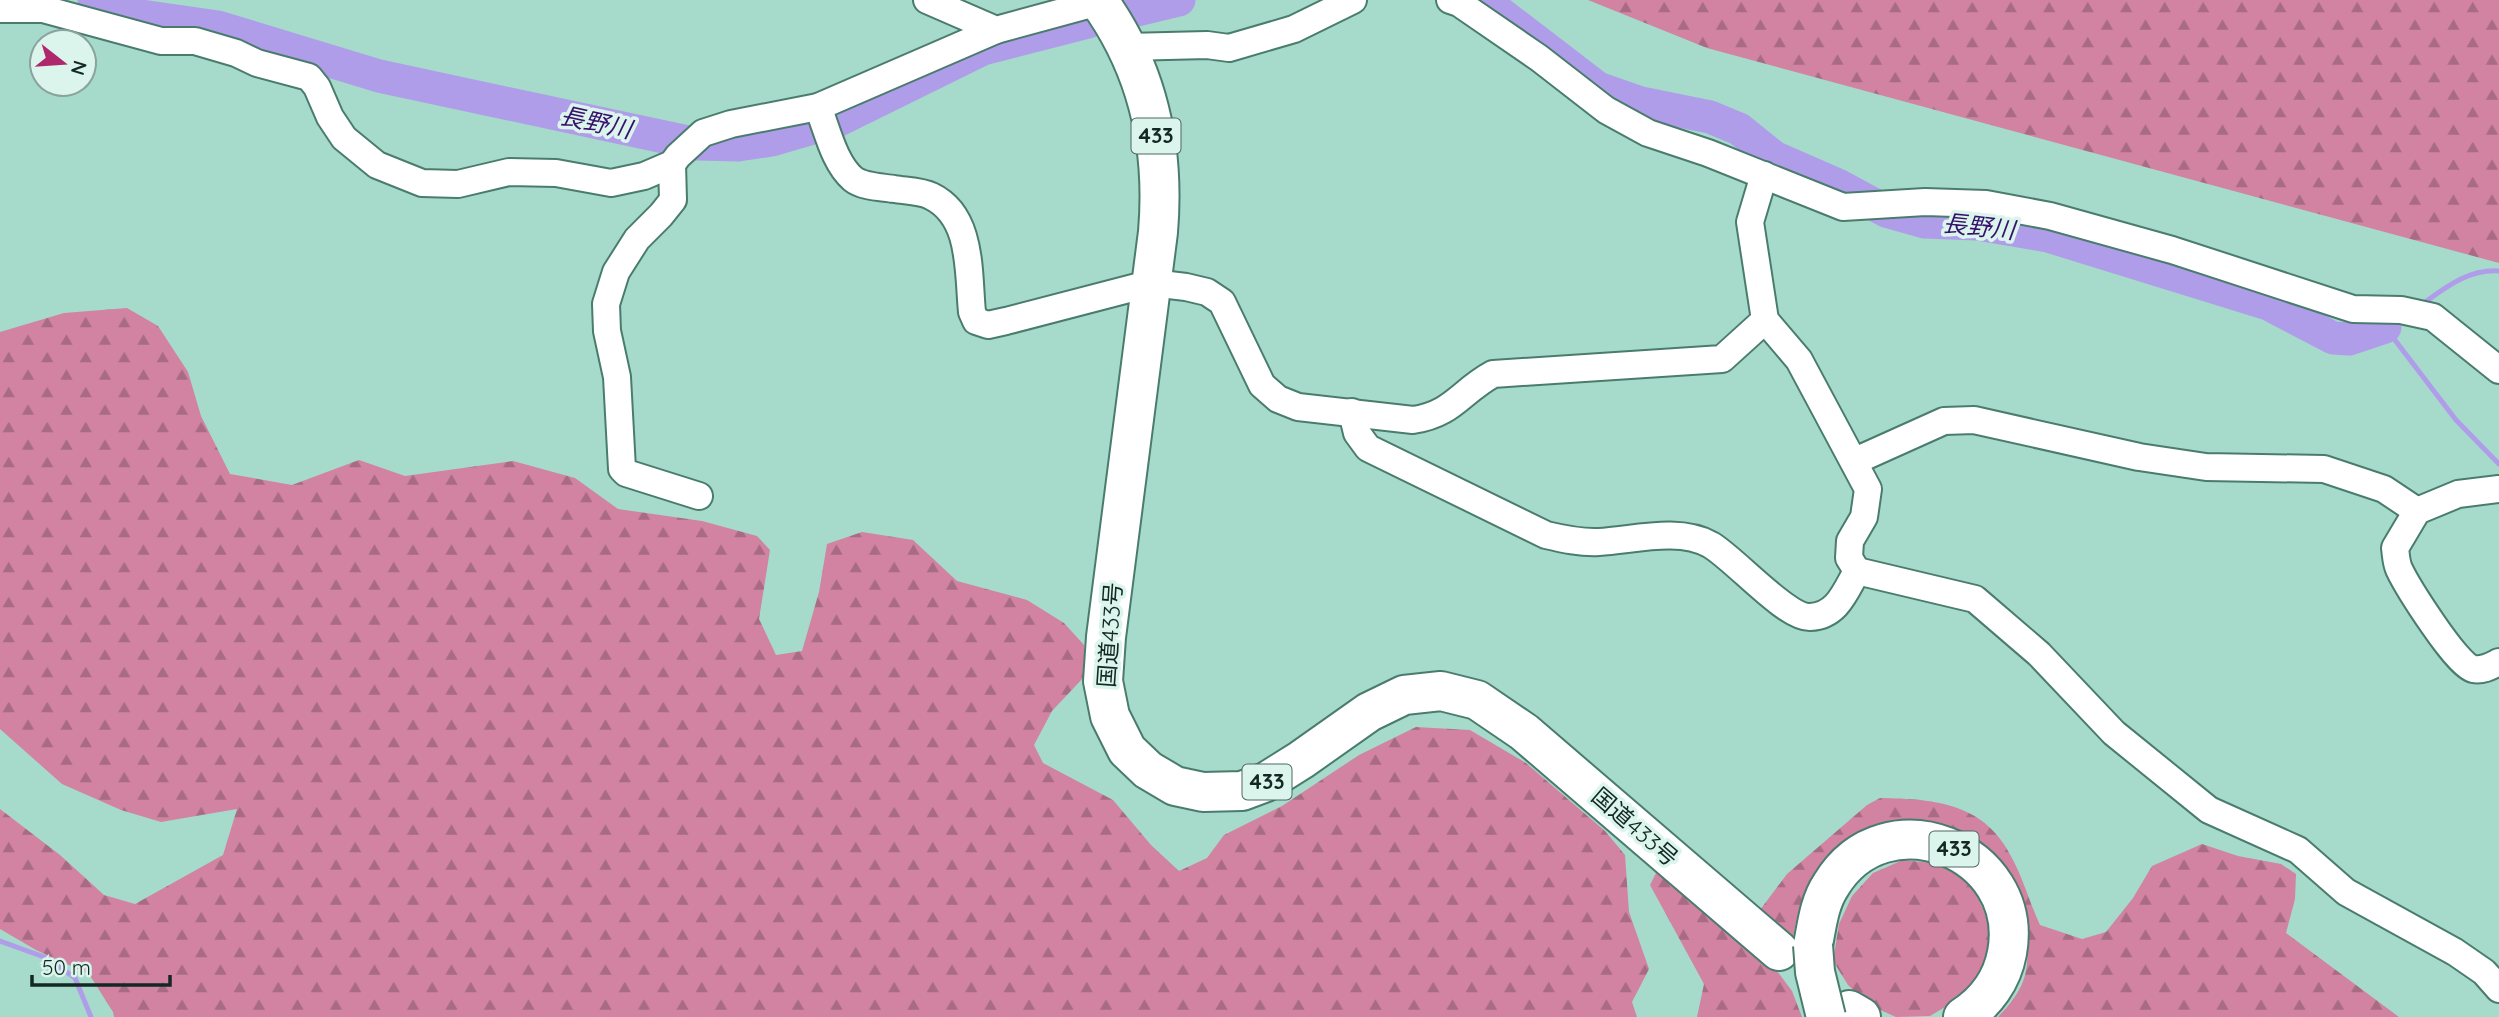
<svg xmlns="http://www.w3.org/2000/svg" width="2499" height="1017" viewBox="0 0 2499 1017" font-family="Quicksand,'Noto Sans JP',sans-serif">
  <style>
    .forest { fill: url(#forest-firs) }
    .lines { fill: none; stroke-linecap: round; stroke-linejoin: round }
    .stream { stroke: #b09dea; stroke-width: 5 }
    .river { stroke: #b09dea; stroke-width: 33 }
    .minor-casing { stroke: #4a7c6e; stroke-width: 30 }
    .highway-casing { stroke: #4a7c6e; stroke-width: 42 }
    .minor { stroke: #fff; stroke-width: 26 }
    .highway { stroke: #fff; stroke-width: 38 }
    .highway-bridge-casing { stroke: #4a7c6e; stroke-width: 42; stroke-linecap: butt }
    .highway-bridge { stroke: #fff; stroke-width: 38 }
    .labels { text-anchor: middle; stroke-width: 7; stroke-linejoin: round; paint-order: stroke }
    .shield { fill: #dbf5ed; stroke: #4f6660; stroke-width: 2 }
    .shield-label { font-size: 21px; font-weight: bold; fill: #132823 }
    .street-label { font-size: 23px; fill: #132823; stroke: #dbf5ed }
    .water-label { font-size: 24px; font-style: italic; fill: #36116b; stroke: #dbf5ed }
  </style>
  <defs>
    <pattern id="forest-firs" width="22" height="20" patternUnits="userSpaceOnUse" patternTransform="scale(1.75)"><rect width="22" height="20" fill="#d183a1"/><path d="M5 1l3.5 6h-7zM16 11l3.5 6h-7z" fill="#a86b83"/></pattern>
  </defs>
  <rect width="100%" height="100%" fill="#a6dacb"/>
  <g class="forest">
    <path d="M1588 0H2499V263L1707 48Z"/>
    <path d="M127 308 158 326 188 372 201 416 230 474 292 485 359 460 405 476 513 461 575 478 618 509 702 521 757 536 770 550 759 619 776 655 802 651 819 592 827 544 862 532 913 540 957 581 1027 600 1064 623 1084 645V677L1052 711 1034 745 1043 763 1113 800 1151 845 1179 871 1207 858 1224 835 1282 806 1359 755 1416 727 1470 730 1526 763 1605 831 1625 855 1629 912 1649 969 1632 1002 1637 1017H114L113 1012 89 974 36 950 0 929V809L60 855 104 895 135 904 223 855 237 809 161 822 121 810 62 784 0 729V332L64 313Z"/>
    <path d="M1880 798C1936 799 1986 803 2013 860 2024 881 2030 904 2040 925L2082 939 2106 932 2133 898 2152 866 2202 844 2238 856 2281 864 2296 874 2295 899 2286 933 2399 1017H1998C2033 981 2029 963 2024 917L1894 824C1826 840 1804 872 1793 939L1760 910 1787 874 1867 805Z"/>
    <path d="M1903 860 1931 863 1957 874 1976 893 1990 926V947L1983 973 1957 1000 1930 1016 1896 1017 1869 1005 1848 985 1833 961 1839 924 1852 896 1873 873Z"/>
    <path d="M1657 871 1777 971 1792 991 1802 1017H1697L1704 984 1650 885Z"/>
  </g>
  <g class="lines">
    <g class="stream">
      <path d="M2421 305C2445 288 2468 269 2499 271"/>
      <path d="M2398 320 2385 327 2456 420 2499 464"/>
      <path d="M0 941 47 958 75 978 91 1017"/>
    </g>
    <g class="river">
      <path d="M94 0 127 14 218 27 379 76 697 144 738 145 772 140 837 121 983 49 1088 22"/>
      <path d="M1483 0 1598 88 1641 103 1710 117 1739 129 1774 157 1838 185 1886 211 1925 222 1977 224 2048 236 2268 304 2333 338 2349 339 2385 327"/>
      <path d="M1129 12 1179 0"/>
    </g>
    <g class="minor-casing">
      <g id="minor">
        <path d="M927 0 996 30 1099 2"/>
        <path d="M1450 0 1459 3 1539 58 1606 110 1648 133 1708 153 1843 207 1925 202 1986 204 2050 216 2172 250 2353 309 2401 310 2433 317 2499 370"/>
        <path d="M0 9H43L161 41H195L236 53 257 63 309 77 317 87 330 117 344 138 377 165 422 183 458 184 509 172 556 173 611 183 644 176 672 164 678 156 703 133 731 124 818 107 996 30"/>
        <path d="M1127 47 1207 45 1229 48 1294 29 1353 0"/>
        <path d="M818 107C827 129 834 163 853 179 863 187 882 187 894 189 906 191 921 191 931 196 973 216 968 273 972 312L976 321 988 325 1006 321 1152 283 1186 287 1207 292 1222 302 1262 385 1278 399 1298 407 1413 420C1453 414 1460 392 1493 374L1722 359 1765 320"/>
        <path d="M672 164 673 200 661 215 637 239 616 272 606 304 607 331 617 377 622 469 626 473 699 496"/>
        <path d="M1764 175 1750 222 1765 320 1799 360 1868 489 1864 517 1850 541 1849 558 1857 571 1975 599 2039 654 2114 733 2209 810 2298 850 2346 892 2455 952 2484 972 2499 989"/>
        <path d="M1352 412 1357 433 1368 448 1546 535C1563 539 1581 543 1599 542 1634 540 1679 527 1711 545 1736 560 1786 618 1810 617 1837 616 1845 592 1857 571"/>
        <path d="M1855 461 1944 421 1974 420 2139 457 2206 467 2324 469 2384 489 2417 511"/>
        <path d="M2499 489 2458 494 2417 511 2395 548C2396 555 2396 562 2399 569 2407 586 2457 666 2473 669 2483 671 2491 666 2499 662"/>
      </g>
    </g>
    <g class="highway-casing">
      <g id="highway">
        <path d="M1098 0C1148 69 1165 149 1158 232L1106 637 1103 681 1110 716 1127 750 1148 770 1175 786 1203 792 1242 791 1266 782 1301 760 1369 712 1404 695 1441 691 1477 700 1524 732 1779 951"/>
        <path d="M1813 945C1817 925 1819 903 1831 885 1885 795 2026 850 2007 953 2002 980 1986 1002 1963 1017"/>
        <path d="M1849 1010 1861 1017"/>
      </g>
    </g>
    <use href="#minor" class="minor"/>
    <use href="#highway" class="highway"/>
    <g class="highway-bridge-casing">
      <path id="highway-bridge" d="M1813 945 1815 972 1826 1017"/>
    </g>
    <use href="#highway-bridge" class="highway-bridge"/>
  </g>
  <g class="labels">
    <g class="shield">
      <rect x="1131.5" y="118.5" width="49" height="35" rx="5"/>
      <rect x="1242.5" y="764.5" width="49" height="35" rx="5"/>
      <rect x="1929.5" y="831.5" width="49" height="35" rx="5"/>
    </g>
    <g class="shield-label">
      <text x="1156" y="143">433</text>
      <text x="1267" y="789">433</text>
      <text x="1954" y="856">433</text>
    </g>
    <g class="street-label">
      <text transform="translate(1110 635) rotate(-86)" y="8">国道433号</text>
      <text transform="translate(1635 827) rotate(41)" y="8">国道433号</text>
    </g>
    <g class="water-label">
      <text transform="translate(596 123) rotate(12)" y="8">長野川</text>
      <text transform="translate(1979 227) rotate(6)" y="8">長野川</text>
    </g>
  </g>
  <g transform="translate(63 63) rotate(107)"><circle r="33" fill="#dbf5ed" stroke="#8ba39c" stroke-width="2"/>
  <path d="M0-5L12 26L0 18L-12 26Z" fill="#af286c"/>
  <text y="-10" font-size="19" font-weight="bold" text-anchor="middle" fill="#132823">N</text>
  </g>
  <path d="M32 975v10h138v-10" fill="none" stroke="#132823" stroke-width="3.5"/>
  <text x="42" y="975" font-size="21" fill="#132823" stroke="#dbf5ed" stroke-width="5" paint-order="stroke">50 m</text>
</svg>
